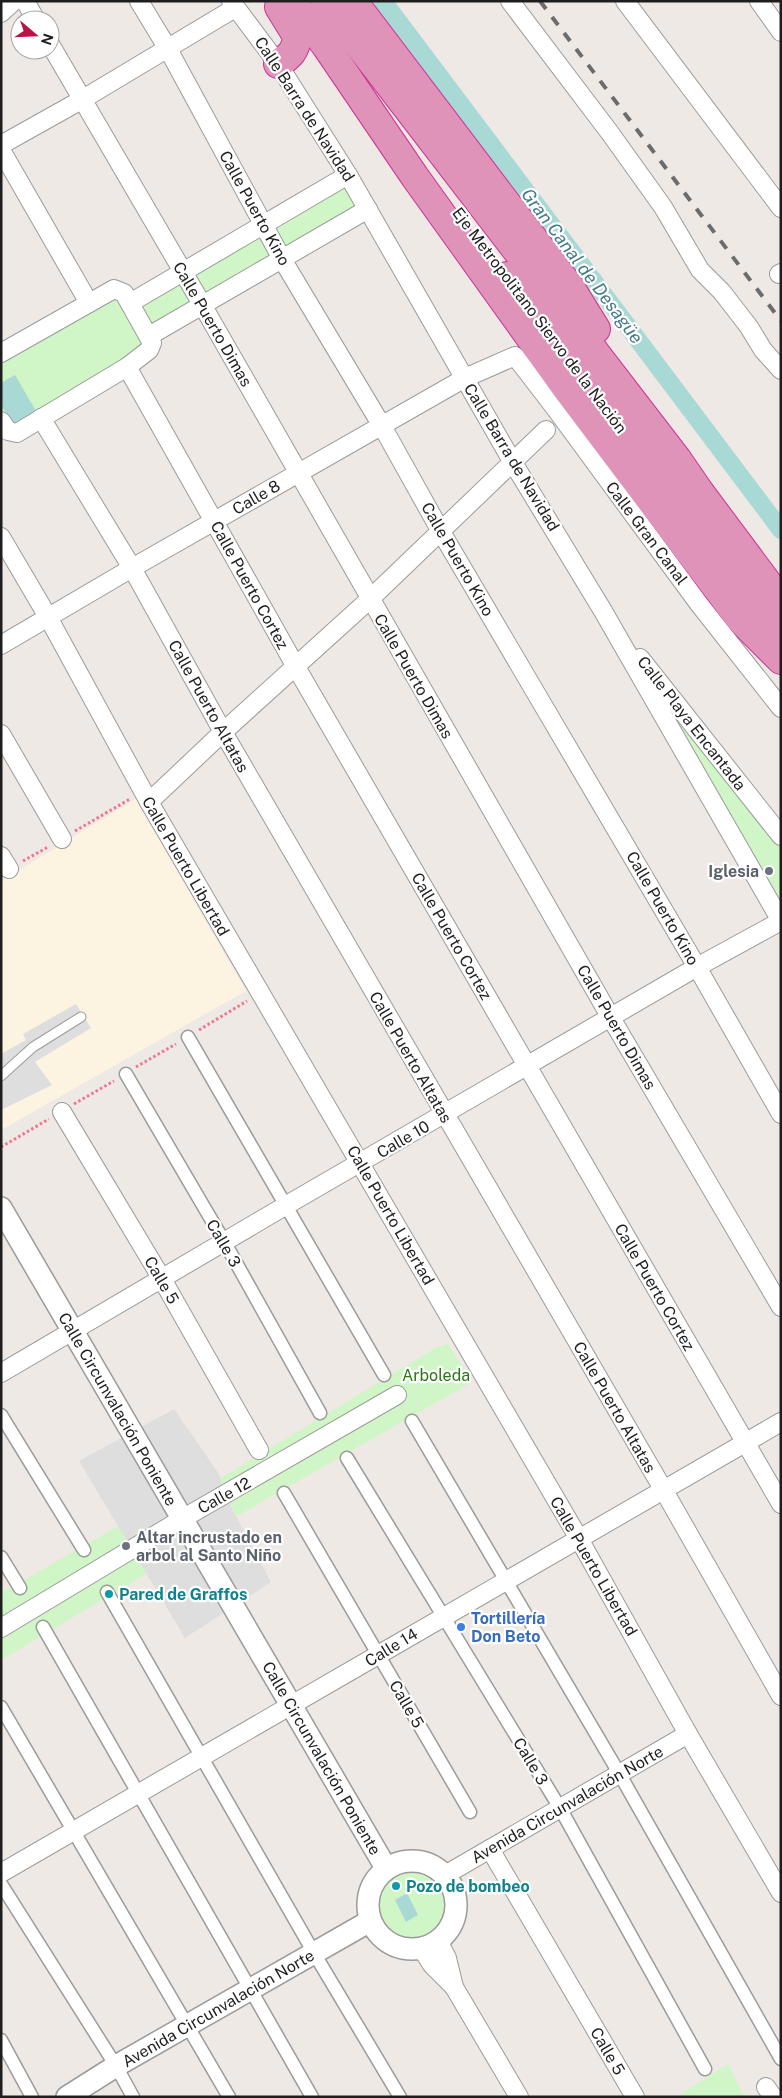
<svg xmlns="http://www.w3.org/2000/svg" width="782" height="2098" viewBox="0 0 782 2098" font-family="'Public Sans',sans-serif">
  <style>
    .education { fill: #fcf4e0 }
    .park { fill: #d0f5c6 }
    .parking { fill: #dedede }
    .water { fill: #a9d9d5 }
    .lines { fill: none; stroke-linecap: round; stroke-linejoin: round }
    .canal { stroke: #a9d9d5; stroke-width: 18 }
    .service-casing { stroke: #9b9b9b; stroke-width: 11 }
    .pedestrian-casing { stroke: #9b9b9b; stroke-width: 15 }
    .minor-casing { stroke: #9b9b9b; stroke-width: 20 }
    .tertiary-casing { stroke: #9b9b9b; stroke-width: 24 }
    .motorway-casing { stroke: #cd3296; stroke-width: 30 }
    .path { stroke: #ef768e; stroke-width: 3; stroke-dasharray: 2.5 2.5; stroke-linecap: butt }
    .service { stroke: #fff; stroke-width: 9 }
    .pedestrian { stroke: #fff; stroke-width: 12 }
    .minor { stroke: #fff; stroke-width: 18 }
    .tertiary { stroke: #fff; stroke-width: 21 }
    .motorway { stroke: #e093b9; stroke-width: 28 }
    .rail { stroke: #6c6c6c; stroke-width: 4; stroke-dasharray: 10 10; stroke-linecap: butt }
    .worship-dot { fill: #6b7280; stroke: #fff; stroke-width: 2 }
    .culture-dot { fill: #0f9aa8; stroke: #fff; stroke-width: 2 }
    .shop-dot { fill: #3f7fe0; stroke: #fff; stroke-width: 2 }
    .labels { text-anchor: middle; stroke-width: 4.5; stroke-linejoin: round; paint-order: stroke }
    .street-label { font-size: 16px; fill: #1e1e1e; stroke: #fff }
    .worship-label { font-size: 16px; font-weight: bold; fill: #5b616d; stroke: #fff; text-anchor: end }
    .park-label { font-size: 16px; fill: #297514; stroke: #fff }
    .culture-label { font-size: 16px; font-weight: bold; fill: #0d838f; stroke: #fff; text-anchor: start }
    .shop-label { font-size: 16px; font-weight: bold; fill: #366cbe; stroke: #fff; text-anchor: start }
    .water-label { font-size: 18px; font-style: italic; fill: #457b89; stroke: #fff }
  </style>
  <rect width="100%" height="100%" fill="#efe9e5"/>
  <path class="education" d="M136 799 246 991 1 1130V881Z"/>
  <g class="park">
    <path d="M346 178 366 210 148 336 154 347 39 419 1 421V358L121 283 131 302Z"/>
    <path d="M672 706 781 843V912L664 711Z"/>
    <path d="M448 1344 472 1382 237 1516 226 1497 221 1478 437 1347Z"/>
    <path d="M122 1524 149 1572 1 1660V1593Z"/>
    <circle cx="412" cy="1905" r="44"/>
    <path d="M728 2064 744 2097H677L681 2094Z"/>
  </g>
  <g class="parking">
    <path d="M76 1004 91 1028 35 1062 52 1085 1 1110V1054L26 1040 23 1034Z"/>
    <path d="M174 1409 219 1474 226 1497 271 1582 185 1638 79 1461Z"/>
  </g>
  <g class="water">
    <path d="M15 375 36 411 13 425 1 405V383Z"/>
    <path d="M407 1893 418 1915 406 1922 395 1900Z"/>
  </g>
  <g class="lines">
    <path class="canal" d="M383 1 781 530"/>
    <g class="service-casing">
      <path id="service" d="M1 1076 33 1047 81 1017"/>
    </g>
    <g class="pedestrian-casing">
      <g id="pedestrian">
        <path d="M188 1037 384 1375"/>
        <path d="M126 1074 225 1243 320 1413"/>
        <path d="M1 1415 84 1550"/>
        <path d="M412 1421 619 1773 781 2059"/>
        <path d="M347 1458 560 1808 705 2069"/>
        <path d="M284 1493 470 1812"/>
        <path d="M1 1557 20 1588"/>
        <path d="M107 1592 314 1953 400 2097"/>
        <path d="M43 1627 312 2097"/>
        <path d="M1 1707 229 2097"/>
        <path d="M1 1884 116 2066 133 2097"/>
        <path d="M1 2040 32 2097"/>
      </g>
    </g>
    <g class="minor-casing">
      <g id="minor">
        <path d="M25 1 36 20"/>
        <path d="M139 1 168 49 282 259 382 426 440 530 697 967 781 1114"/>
        <path d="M231 1 278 64 348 175 512 461 603 611 781 921"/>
        <path d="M510 1 610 133 663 207 700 270 722 292 749 327 763 350 781 370"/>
        <path d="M625 1 781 208"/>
        <path d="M759 1 781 32"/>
        <path d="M1 13 14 1"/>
        <path d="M50 44 196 294 611 1018 781 1307"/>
        <path d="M1 145 83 99 235 8"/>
        <path d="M1 150 89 303"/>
        <path d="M779 274 781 273"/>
        <path d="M130 303 348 175"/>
        <path d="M149 336 368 209"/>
        <path d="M1 353 114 289 124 293 152 343 149 350 127 367 17 433 8 431 1 421"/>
        <path d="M127 367 296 667 781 1504"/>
        <path d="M41 418 132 568 223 732 663 1489 781 1696"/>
        <path d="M1 537 48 617 149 802 578 1537 688 1734 781 1893"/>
        <path d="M1 645 132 568 465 378 515 356 555 408 699 604 781 708"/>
        <path d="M640 658 781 836"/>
        <path d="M1 734 62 839"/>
        <path d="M149 802 223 732 370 599 546 430"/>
        <path d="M1 856 9 869"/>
        <path d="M62 1112 162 1279 259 1450"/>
        <path d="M1 1373 285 1206 697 967 781 921"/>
        <path d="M1 1628 182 1519 397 1395"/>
        <path d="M490 1849 635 2097"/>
        <path d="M1 1873C262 1724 520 1571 781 1422"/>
        <path d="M445 1875 688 1734"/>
        <path d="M438 1941 447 1958 454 1987"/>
        <path d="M422 1949 432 1965 454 1987 519 2097"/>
        <path d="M766 2087 773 2097"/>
      </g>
    </g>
    <g class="tertiary-casing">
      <g id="tertiary">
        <path d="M1 1208 386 1868"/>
        <circle cx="412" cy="1905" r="44"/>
        <path d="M67 2097 116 2066 370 1921"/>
      </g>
    </g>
    <g class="motorway-casing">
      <g id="motorway">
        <path d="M292 1 326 46 415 177 567 389 741 620 781 660"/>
        <path d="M325 1 677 459 699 491 781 601"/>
        <path d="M353 1 570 287 596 329"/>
        <path d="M278 64C290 56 296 51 297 36L279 7"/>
        <path d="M507 276 781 638"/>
      </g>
    </g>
    <g class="path">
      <path d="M75 831 130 799"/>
      <path d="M23 861 48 847"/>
      <path d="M199 1030 247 1001"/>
      <path d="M136 1067 176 1044"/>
      <path d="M74 1104 114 1081"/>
      <path d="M1 1147 49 1119"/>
    </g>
    <use href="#service" class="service"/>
    <use href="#pedestrian" class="pedestrian"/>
    <use href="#minor" class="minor"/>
    <use href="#tertiary" class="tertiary"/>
    <use href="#motorway" class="motorway"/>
    <path class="rail" d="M540 1 781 321"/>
  </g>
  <g class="worship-dot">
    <circle cx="769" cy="871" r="5"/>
    <circle cx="126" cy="1546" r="5"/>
  </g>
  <g class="culture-dot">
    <circle cx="109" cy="1594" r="5"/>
    <circle cx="396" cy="1886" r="5"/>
  </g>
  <circle class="shop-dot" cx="461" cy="1627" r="5"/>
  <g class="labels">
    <g class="street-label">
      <text transform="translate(305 109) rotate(57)" y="6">Calle Barra de Navidad</text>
      <text transform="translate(255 208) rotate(61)" y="6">Calle Puerto Kino</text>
      <text transform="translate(540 320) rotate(53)" y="6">Eje Metropolitano Siervo de la Nación</text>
      <text transform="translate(213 324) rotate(60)" y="6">Calle Puerto Dimas</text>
      <text transform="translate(512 457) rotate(59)" y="6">Calle Barra de Navidad</text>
      <text transform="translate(256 497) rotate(-30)" y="6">Calle 8</text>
      <text transform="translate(647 533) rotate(53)" y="6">Calle Gran Canal</text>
      <text transform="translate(458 559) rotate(60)" y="6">Calle Puerto Kino</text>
      <text transform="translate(250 585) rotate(61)" y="6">Calle Puerto Cortez</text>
      <text transform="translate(414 676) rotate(60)" y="6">Calle Puerto Dimas</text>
      <text transform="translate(209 706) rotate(61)" y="6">Calle Puerto Altatas</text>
      <text transform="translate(692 723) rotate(52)" y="6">Calle Playa Encantada</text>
      <text transform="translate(186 866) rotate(60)" y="6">Calle Puerto Libertad</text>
      <text transform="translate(663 908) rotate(60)" y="6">Calle Puerto Kino</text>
      <text transform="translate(452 936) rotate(60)" y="6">Calle Puerto Cortez</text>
      <text transform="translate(617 1027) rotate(60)" y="6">Calle Puerto Dimas</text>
      <text transform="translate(411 1057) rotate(60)" y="6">Calle Puerto Altatas</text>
      <text transform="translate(403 1139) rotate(-30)" y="6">Calle 10</text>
      <text transform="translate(391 1215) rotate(60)" y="6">Calle Puerto Libertad</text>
      <text transform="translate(224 1243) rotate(60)" y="6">Calle 3</text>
      <text transform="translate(162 1280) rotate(60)" y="6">Calle 5</text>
      <text transform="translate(655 1287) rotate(60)" y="6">Calle Puerto Cortez</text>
      <text transform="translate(615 1407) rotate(60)" y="6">Calle Puerto Altatas</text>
      <text transform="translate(118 1409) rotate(60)" y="6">Calle Circunvalación Poniente</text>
      <text transform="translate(224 1495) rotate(-29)" y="6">Calle 12</text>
      <text transform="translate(594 1566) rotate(60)" y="6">Calle Puerto Libertad</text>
      <text transform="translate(391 1647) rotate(-31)" y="6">Calle 14</text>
      <text transform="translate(407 1704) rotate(60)" y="6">Calle 5</text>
      <text transform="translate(322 1758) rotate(60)" y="6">Calle Circunvalación Poniente</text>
      <text transform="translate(531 1761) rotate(59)" y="6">Calle 3</text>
      <text transform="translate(567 1804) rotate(-30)" y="6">Avenida Circunvalación Norte</text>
      <text transform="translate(218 2008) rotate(-30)" y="6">Avenida Circunvalación Norte</text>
      <text transform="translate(608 2051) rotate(60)" y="6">Calle 5</text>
    </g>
    <g class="worship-label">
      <text x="759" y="877">Iglesia</text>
      <text x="136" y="1543" text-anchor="start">Altar incrustado en<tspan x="136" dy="18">arbol al Santo Niño</tspan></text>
    </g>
    <g class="park-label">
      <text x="436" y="1381">Arboleda</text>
    </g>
    <g class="culture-label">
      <text x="119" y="1600">Pared de Graffos</text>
      <text x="406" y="1892">Pozo de bombeo</text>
    </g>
    <g class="shop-label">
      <text x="471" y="1624">Tortillería<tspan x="471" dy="18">Don Beto</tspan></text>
    </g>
    <g class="water-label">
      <text transform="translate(582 266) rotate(53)" y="6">Gran Canal de Desagüe</text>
    </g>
  </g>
  <rect width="782" height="2098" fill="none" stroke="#1e1e1e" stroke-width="5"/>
  <g transform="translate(35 35) rotate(109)"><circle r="24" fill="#ffffff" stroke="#a5a5a5"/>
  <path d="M0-4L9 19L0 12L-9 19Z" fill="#bd1044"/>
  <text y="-8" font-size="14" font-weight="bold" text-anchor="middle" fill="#1e1e1e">N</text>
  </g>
</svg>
